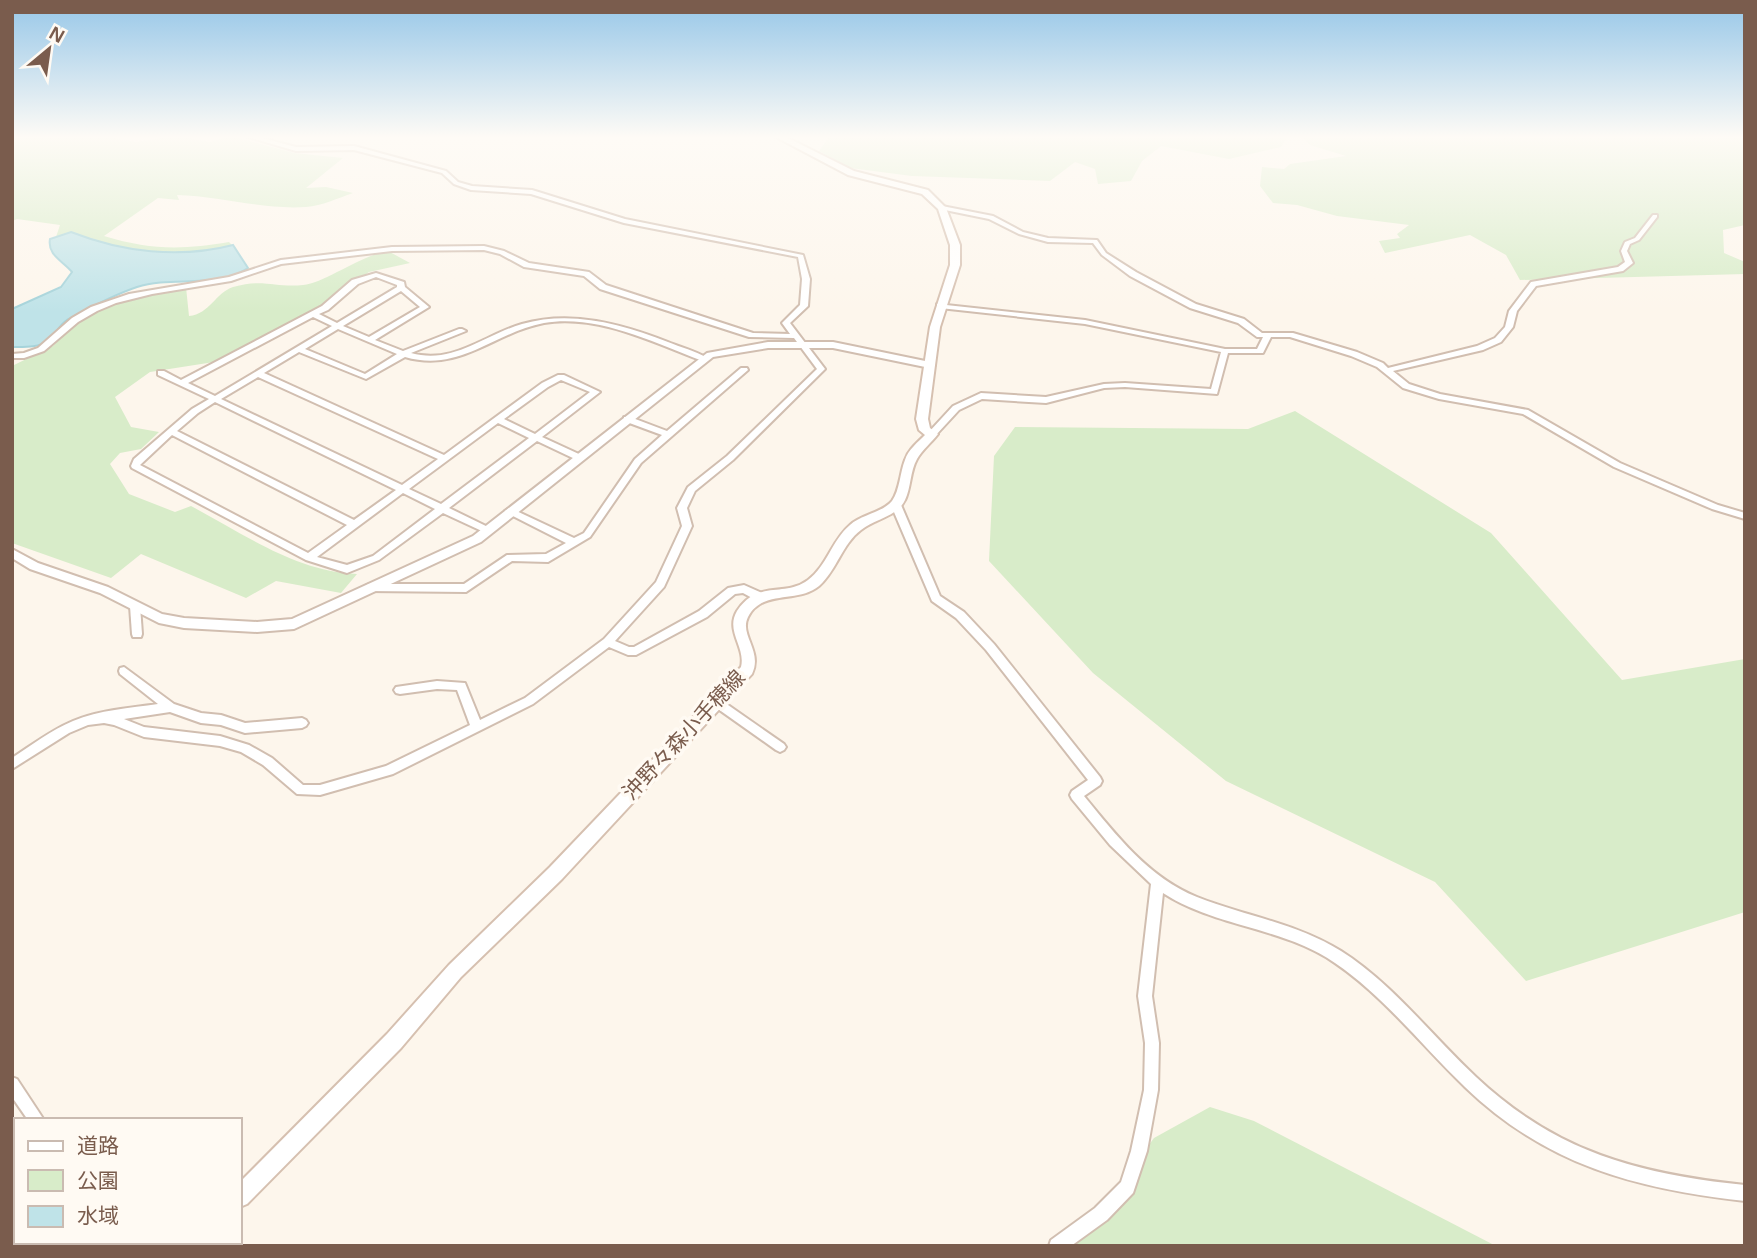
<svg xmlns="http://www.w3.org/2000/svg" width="1757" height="1258" viewBox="0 0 1757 1258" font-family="Arial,'Noto Sans JP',sans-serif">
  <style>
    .green { fill: #d8ecc9 }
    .water { fill: #bfe3e8; stroke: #a5d3da; stroke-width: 2 }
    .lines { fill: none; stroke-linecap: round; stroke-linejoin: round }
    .minor-casing { stroke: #d1beb0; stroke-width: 4 }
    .tertiary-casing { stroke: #d1beb0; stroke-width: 4 }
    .secondary-casing { stroke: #d6c0b0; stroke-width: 4 }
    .minor { fill: #fff; fill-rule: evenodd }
    .tertiary { fill: #fff; fill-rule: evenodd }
    .secondary { fill: #fff; fill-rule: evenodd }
    .labels { text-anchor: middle; stroke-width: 7; stroke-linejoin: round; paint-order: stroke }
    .street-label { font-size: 21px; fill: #7a5c4d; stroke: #fffaf3 }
  </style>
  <rect width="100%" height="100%" fill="#fdf6ec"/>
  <g class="green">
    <path d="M12 136H102L136 142 176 136 210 142 231 136 294 153 343 158 306 188 326 187 353 193C338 198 322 206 306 207 262 210 221 196 177 195L179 200 158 198 104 236C150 250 182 250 229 242L234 247 184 258 104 252 56 237 60 225 17 219 12 221Z"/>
    <path d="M830 136H1288L1281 147 1229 159 1161 146 1142 161 1131 181 1098 184 1095 169 1075 162 1050 181 912 176 850 168 819 151Z"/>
    <path d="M1290 136H1745V225L1723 230 1724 253 1745 262V274L1520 280 1506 255 1470 235 1385 253 1379 241 1400 238 1397 234 1409 225 1337 216 1297 205 1273 203 1260 186 1262 167 1284 169 1290 164 1346 156 1310 145 1301 137Z"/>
    <path d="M388 251 410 263 369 272 320 309 214 362 150 372 115 397 131 427 159 432 141 449 120 453 110 464 129 494 175 512 191 506C244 534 296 572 357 574L341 593 276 581 246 598 141 554 111 578 12 543V366L53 346 78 321 114 305 162 290 186 287 189 316C210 314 215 293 233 287 263 278 276 288 303 285 325 283 359 256 388 251Z"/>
    <path d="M1295 411 1491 533 1622 680 1745 659V912L1526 981 1435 882 1226 781 1093 673 989 561 994 456 1015 427 1248 429Z"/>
    <path d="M1210 1107 1254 1121 1496 1246H1074L1154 1138Z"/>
  </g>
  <path class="water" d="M71 232C122 252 179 259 233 245L248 268C214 290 173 275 137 287 113 295 89 308 67 320 59 325 56 334 49 340 39 348 24 347 12 347V309L61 287 72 272C63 261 47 255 50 239Z"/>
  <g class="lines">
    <g class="minor-casing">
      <g id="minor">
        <path d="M245 136H254L296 147 354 146 446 171 458 182 472 186 532 190 625 219 803 255 810 279 808 306 790 323 825 369 733 460 695 491 687 508 692 526 664 587 615 641 629 647H634L699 611 728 588 744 585 762 593 763 596 762 599H754L743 593 735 594 707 617 636 655H628L609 647 533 704 393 774 320 795 297 794 263 765 241 752 220 746 144 737 114 725 104 723 88 725 69 733 12 769V758C32 745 51 730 73 721 99 710 130 708 158 704L120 674 119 671 120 668 124 667 174 704 201 713 221 715 245 723 302 718 306 720 308 723 306 726 302 728 245 733 221 725 201 723 170 712 124 719 144 727 220 736 249 745 272 758 303 785H320L386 766 470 725 457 690 437 689 400 694 396 693 394 690 396 687 437 681 465 683 480 720 525 698 604 639 656 582 682 526 677 508 688 487 727 456 817 369 794 338 749 337 600 289 584 276 524 267 500 254 484 250 392 251 281 264 231 281 152 294 116 303 97 311 78 322 44 351 24 358H12V354L24 353 38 348 72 318 91 307 129 294 229 277 281 260 392 247 484 246 504 251 529 263 589 272 606 285 753 333 790 334 782 323 800 305 802 279 798 257 624 223 531 194 471 190 454 184 442 173 354 150 296 151Z"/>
        <path d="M942 206 993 216 1023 232 1048 238 1097 240 1106 253 1136 272 1196 304 1244 319 1262 333H1293L1357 352 1383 363 1388 368 1477 346 1495 338 1505 327 1509 311 1531 282 1618 267 1625 262 1621 251 1625 242 1635 238 1653 215H1657V217L1639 240 1630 244 1627 251 1633 263 1623 271 1536 286 1517 311 1513 327 1501 342 1483 350 1393 371 1409 384 1440 394 1528 410 1620 463 1718 505 1745 513V519L1712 509 1614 467 1523 414 1439 399 1403 388 1377 367 1351 356 1290 337H1271L1263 353H1228L1217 394 1125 387 1104 388 1046 403 982 399 959 410 935 436H929V432L953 406 981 393 1046 397 1104 384 1125 383 1211 389 1221 352 1085 324 940 308H937V304L1085 320 1225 349H1257L1263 337H1257L1238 323 1190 308 1130 276 1102 255 1093 243 1048 242 1019 234 989 219 940 209 939 208Z"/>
        <path d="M376 273 404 282 405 287 429 307 375 340 403 351 459 329H462L466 331 411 353C453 365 484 335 522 324 572 310 621 324 668 342 680 347 696 351 707 358L703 360H700C652 342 597 314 544 323 493 333 460 373 405 357L366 379 299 352 264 373 444 455 542 383 558 375H564L600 392 542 437 581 455V459H575L537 441 449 508 490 528 492 530 490 532H484L443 513 379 560 347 573 306 560 132 468 131 466 134 459 192 409 209 399 158 375V371H164L181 380 322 306 352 280ZM376 277 397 285V287L337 323 319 314 328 310 358 284ZM401 291 420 307 369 337 343 326ZM313 317 332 326 215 396 188 383ZM338 329 397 354 365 374 305 349ZM258 377 438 459 402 485 221 399ZM561 380 590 392 535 434 504 419 548 387ZM215 402 396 490 354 520 177 431 198 413ZM498 423 529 438 441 504 409 489ZM172 435 347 525 308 553 140 465ZM403 493 435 509 373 556 347 565 317 557Z"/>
        <path d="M741 368H747L748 370 641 463 590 537 548 562 512 561 466 592 367 591 366 588 367 585 371 584H464L507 555 546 554 566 543 507 513 505 511 510 508 574 538 584 533 635 459 662 435 624 421V417H630L667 431Z"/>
        <path d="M896 502 901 505 940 596 964 612 994 644 1100 777 1102 781 1100 785 1084 796C1116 835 1149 878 1197 897 1245 916 1296 923 1341 951 1393 984 1431 1035 1476 1077 1556 1152 1638 1174 1745 1185V1201C1636 1189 1546 1165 1465 1087 1422 1046 1385 997 1335 963 1283 927 1215 927 1163 893L1152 996 1159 1043 1158 1090 1147 1151 1133 1193 1107 1220 1071 1246H1049L1051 1240 1095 1208 1121 1182 1131 1151 1144 1090 1145 1043 1138 996 1151 884 1110 845 1072 799 1070 795 1072 791 1088 780 986 650 956 618 932 601 891 505Z"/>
        <path d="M135 602 140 606 142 634 141 637H133L132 634 130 606Z"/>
        <path d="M715 696 784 744 786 747 784 750 780 752 776 750 711 704 709 701 711 698Z"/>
        <path d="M12 1077 17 1079 44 1120H28L12 1097Z"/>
        <path d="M175 1242H193L194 1246H176Z"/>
      </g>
    </g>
    <g class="tertiary-casing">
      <path id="tertiary" d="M768 342H833L930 362 935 365 930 368 833 348H768L713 357 481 542 294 629 257 632 184 628 159 623 100 593 30 569 12 558V549L38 563 108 587 162 614 184 618 257 622 292 619 473 536 707 353Z"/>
    </g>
    <g class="secondary-casing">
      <g id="secondary">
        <path d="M774 136H784L854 171 928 190 946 208 960 245V265L940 327 928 419 930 428 938 434C932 442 922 450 917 459 910 471 911 488 905 500 897 517 874 519 861 530 842 544 837 570 819 586 797 604 762 589 748 617 739 635 763 651 752 674L562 879 461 977 401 1048 247 1204 240 1207V1182L387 1034 449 965 550 867 741 667C746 647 725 631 737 611 758 579 784 598 808 580 827 566 832 540 850 525 862 514 882 513 892 501 900 490 900 472 905 460 908 450 918 442 925 435L919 430 916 419 930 327 950 265V245L938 209 922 194 848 175Z"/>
        <path d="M191 1242H213L211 1246H189Z"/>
      </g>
    </g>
    <use href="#minor" class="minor"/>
    <use href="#tertiary" class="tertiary"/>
    <use href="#secondary" class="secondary"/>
  </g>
  <linearGradient id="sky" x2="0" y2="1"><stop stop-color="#97c7e8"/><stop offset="0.44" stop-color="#fefbf6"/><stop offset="1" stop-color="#fefbf6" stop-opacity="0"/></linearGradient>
  <rect width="1757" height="312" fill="url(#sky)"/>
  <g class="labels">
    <g class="street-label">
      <text transform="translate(684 735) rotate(-47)" y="7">沖野々森小手穂線</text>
    </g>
  </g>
  <rect width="1757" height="1258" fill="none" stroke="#7a5c4d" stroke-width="28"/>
  <rect x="14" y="1118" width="228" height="126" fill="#fffaf3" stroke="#cabbb1" stroke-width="2"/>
  <rect x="28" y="1141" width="35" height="10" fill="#ffffff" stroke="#cabbb1" stroke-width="2"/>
  <text x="77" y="1153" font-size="21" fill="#7a5c4d">道路</text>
  <rect x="28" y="1170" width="35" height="21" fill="#d8ecc9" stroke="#cabbb1" stroke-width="2"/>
  <text x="77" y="1188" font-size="21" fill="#7a5c4d">公園</text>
  <rect x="28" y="1206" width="35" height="21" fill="#bfe3e8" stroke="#cabbb1" stroke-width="2"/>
  <text x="77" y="1223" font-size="21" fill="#7a5c4d">水域</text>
  <g transform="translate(49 49) rotate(29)" stroke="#fffaf3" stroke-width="5" paint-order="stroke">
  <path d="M0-5L12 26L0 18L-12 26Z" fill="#7a5c4d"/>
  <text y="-10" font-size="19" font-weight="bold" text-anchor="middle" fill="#7a5c4d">N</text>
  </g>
</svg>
